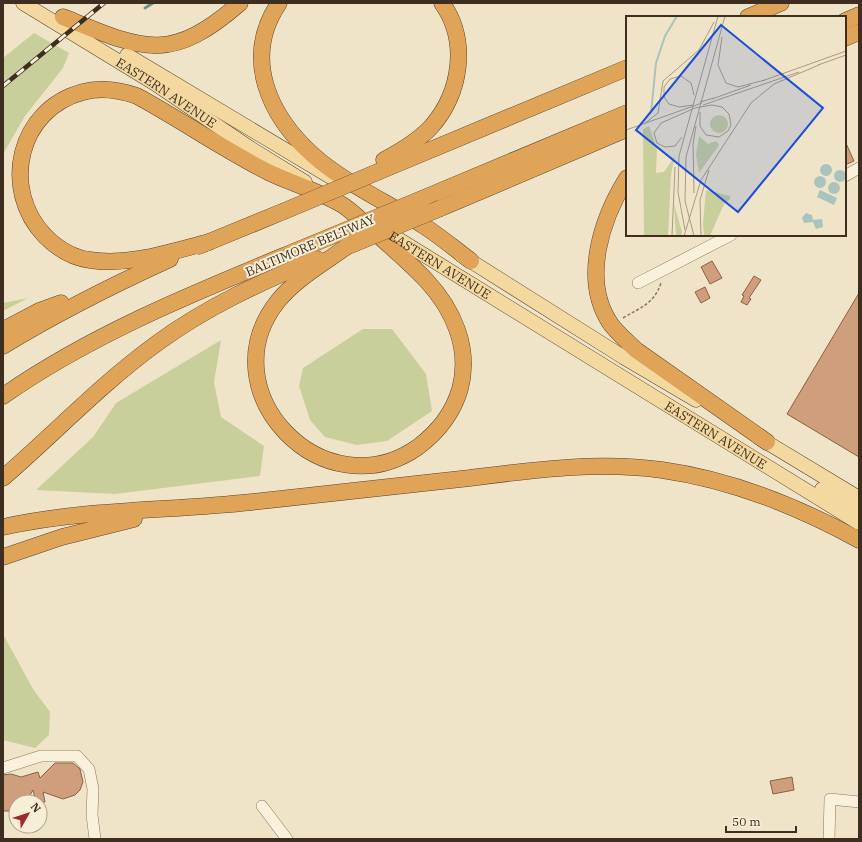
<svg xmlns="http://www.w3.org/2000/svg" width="862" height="842" viewBox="0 0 862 842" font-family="'IBM Plex Serif',serif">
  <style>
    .green { fill: #c9cf9b }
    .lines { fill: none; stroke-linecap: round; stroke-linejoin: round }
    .stream { stroke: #6f938a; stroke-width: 3 }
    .building { fill: #cf9f7d; stroke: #8d5f41 }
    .minor-casing { stroke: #8d765c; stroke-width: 12 }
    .major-casing { stroke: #5b4430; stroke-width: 15 }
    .highway-casing { stroke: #5b4430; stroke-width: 17 }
    .path { stroke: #8d765c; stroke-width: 1.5; stroke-dasharray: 3 2; stroke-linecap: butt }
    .minor { stroke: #faf1dc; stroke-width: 11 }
    .major { stroke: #f3d9a0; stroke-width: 14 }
    .highway { stroke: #e0a458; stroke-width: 16 }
    .rail-casing { stroke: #3d2e20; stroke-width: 4.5 }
    .rail { stroke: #f7eed8; stroke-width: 3; stroke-dasharray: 9; stroke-linecap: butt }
    .highway-bridge-casing { stroke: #5b4430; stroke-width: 17; stroke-linecap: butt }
    .highway-bridge { stroke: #e0a458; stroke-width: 16 }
    .labels { text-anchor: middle; stroke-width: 4; stroke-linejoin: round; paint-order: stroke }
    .street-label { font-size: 13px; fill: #3d2e20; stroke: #f7eed8 }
    .inset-river { fill: none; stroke: #a9c4bc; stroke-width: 2 }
    .inset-road { fill: none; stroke: #a89b85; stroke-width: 1 }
    .view { fill: #1d4ed8; fill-opacity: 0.15; stroke: #1d4ed8; stroke-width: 2 }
    .inset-edge { fill: none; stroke: #3d2e20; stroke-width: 2 }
  </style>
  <rect width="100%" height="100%" fill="#f0e4c8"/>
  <g class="green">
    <path d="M34 33 69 53 63 68 25 116 3 154V58Z"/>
    <path d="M28 298 3 311V303Z"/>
    <path d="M363 329H392L426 374 432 411 387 441 357 445 325 437 310 420 299 386 303 368Z"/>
    <path d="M221 340 214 382 221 417 264 446 260 476 115 494 36 490 93 437 116 403Z"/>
    <path d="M3 634 33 689 50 712 49 735 35 748 3 740Z"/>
  </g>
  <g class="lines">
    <path class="stream" d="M145 8 153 3"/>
  </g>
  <g class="building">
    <path d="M845 141 854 161 845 165Z"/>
    <path d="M712 261 722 278 710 284 701 267Z"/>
    <path d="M754 276 761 280 749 298 751 299 747 305 741 302 744 296 742 295Z"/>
    <path d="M705 287 710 298 701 303 695 292Z"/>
    <path d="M859 293V457L787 414Z"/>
    <path d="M55 763H73L80 769 83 782 80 790 75 795 63 799 43 792 45 802H36L33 790 26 802H16V811H3V775L11 774 21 777 38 772 40 778Z"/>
    <path d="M792 777 794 790 773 794 770 781Z"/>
  </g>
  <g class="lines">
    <g class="minor-casing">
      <g id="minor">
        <path d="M845 176 859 168"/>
        <path d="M638 283 731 235"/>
        <path d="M3 768 41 756H77L89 769 93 789 92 815 95 839"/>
        <path d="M262 806 287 839"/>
        <path d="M829 839 830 799 859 802"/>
      </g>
    </g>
    <g class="major-casing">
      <g id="major">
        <path id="s1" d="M23 3 154 83 250 148 305 182"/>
        <path d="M127 55 334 179"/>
        <path id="s2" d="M377 226 859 523"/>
        <path d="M461 255 623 357 696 400"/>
        <path d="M758 437 859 498"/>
        <path d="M822 489 859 511"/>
      </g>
    </g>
    <g class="highway-casing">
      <g id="highway">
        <path d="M279 3C242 58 269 116 314 156 346 184 389 203 424 226 441 237 455 249 471 261"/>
        <path d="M63 17C142 49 169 65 240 3"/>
        <path d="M748 17 781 3"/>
        <path d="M845 21 859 15"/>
        <path d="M845 38 859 32"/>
        <path d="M384 160C401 151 418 141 431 127 461 93 469 41 442 3"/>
        <path d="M380 171 627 68"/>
        <path d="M627 178C602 218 581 279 610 323 617 333 627 341 636 350L767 442"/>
        <path d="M424 198 627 113"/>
        <path d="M441 208 627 129"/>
        <path d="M209 242C170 252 130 266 90 260 73 258 57 248 45 236 0 189 18 109 83 92 101 87 119 90 137 96 181 120 223 149 268 172 291 183 323 193 344 206 354 213 363 222 372 230 390 246 409 262 426 280 453 309 471 348 460 389 453 413 438 432 418 447 324 513 206 391 278 301 297 278 323 264 346 247"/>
        <path d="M199 246 282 212"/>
        <path d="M3 330 39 311 61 303"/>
        <path d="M3 346C57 313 113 285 170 259"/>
        <path d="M3 396C102 327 217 284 327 238"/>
        <path d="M3 478C54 434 101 384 156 344 206 307 261 282 317 259"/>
        <path d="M3 527C84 509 169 511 252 502 324 494 397 486 470 478 533 470 598 461 662 470 733 480 797 506 859 540"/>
        <path d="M3 557 62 537 134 519"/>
      </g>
    </g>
    <path class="path" d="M623 318C641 307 654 304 661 283"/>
    <use href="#minor" class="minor"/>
    <use href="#major" class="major"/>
    <use href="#highway" class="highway"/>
    <g class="rail-casing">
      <path id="rail" d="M3 86 104 3"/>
    </g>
    <use href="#rail" class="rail"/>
    <g class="highway-bridge-casing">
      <g id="highway-bridge">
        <path d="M282 212 380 171"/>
        <path d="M327 238 424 198"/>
        <path d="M346 247 441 208"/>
      </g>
    </g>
    <use href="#highway-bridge" class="highway-bridge"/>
  </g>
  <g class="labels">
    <g class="street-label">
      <text dy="5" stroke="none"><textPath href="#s1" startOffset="169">EASTERN AVENUE</textPath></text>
      <text transform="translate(310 245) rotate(-23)" y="5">BALTIMORE BELTWAY</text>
      <text dy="5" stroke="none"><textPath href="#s2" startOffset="74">EASTERN AVENUE</textPath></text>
      <text dy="5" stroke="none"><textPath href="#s2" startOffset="398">EASTERN AVENUE</textPath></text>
    </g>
  </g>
  <g transform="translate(626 16)">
    <rect width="220" height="220" fill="#f0e4c8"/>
    <path d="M84 108a9 9 0 1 1 18 0a9 9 0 1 1-18 0ZM23 110 31 133 30 157 38 156 49 140 45 158 42 220H18L17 113ZM73 120 82 128 90 125 93 129 73 157 70 139ZM80 174 104 180V183L98 188 84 220H78L77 207ZM48 188 56 216 55 220H50Z" fill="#c9cf9b"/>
    <path d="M194 154a6 6 0 1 1 12 0a6 6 0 1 1-12 0ZM208 160a6 6 0 1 1 12 0a6 6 0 1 1-12 0ZM188 166a6 6 0 1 1 12 0a6 6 0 1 1-12 0ZM202 172a6 6 0 1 1 12 0a6 6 0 1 1-12 0ZM194 174 211 182 208 189 191 181ZM180 197 186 199 187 204 196 203 197 211 190 213 187 206 178 207 176 202Z" fill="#a9c4bc"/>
    <path class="inset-river" d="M25 97 30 47 39 20 51 0"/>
    <path class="inset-road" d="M96 21 92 49 100 67 112 71 139 64M192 49 220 39M136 65 220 35M86 83 125 69M74 86 88 82M67 89 53 91 43 88 38 81V71L44 63 55 60 65 67 68 79M77 89 173 56M18 108 32 97 37 65 73 34 88 6M0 114 76 87M56 121 49 130 39 131 31 127 28 117 35 107 69 92 86 89 96 91 103 98 105 109 102 115 93 121 80 119 74 110V96M68 177 67 128 70 110M59 214 52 176 53 140 92 0M46 220 49 151M58 220 75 164 125 87 148 68 193 49M68 220 59 185 60 141 99 0M75 220 74 184 83 154"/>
    <path class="view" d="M95 9 197 92 112 196 10 114Z"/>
    <rect width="220" height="220" class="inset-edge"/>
  </g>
  <rect width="862" height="842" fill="none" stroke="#3d2e20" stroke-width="8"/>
  <g transform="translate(28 814) rotate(51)"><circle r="19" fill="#f7eed8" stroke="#ada18e"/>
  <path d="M0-3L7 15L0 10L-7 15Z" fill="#9e2a2b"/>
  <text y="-6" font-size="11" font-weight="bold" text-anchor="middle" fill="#3d2e20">N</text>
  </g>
  <path d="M726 826v6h70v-6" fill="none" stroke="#3d2e20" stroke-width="2"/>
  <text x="732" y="826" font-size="12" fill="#3d2e20" stroke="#f7eed8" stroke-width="3" paint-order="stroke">50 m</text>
</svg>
